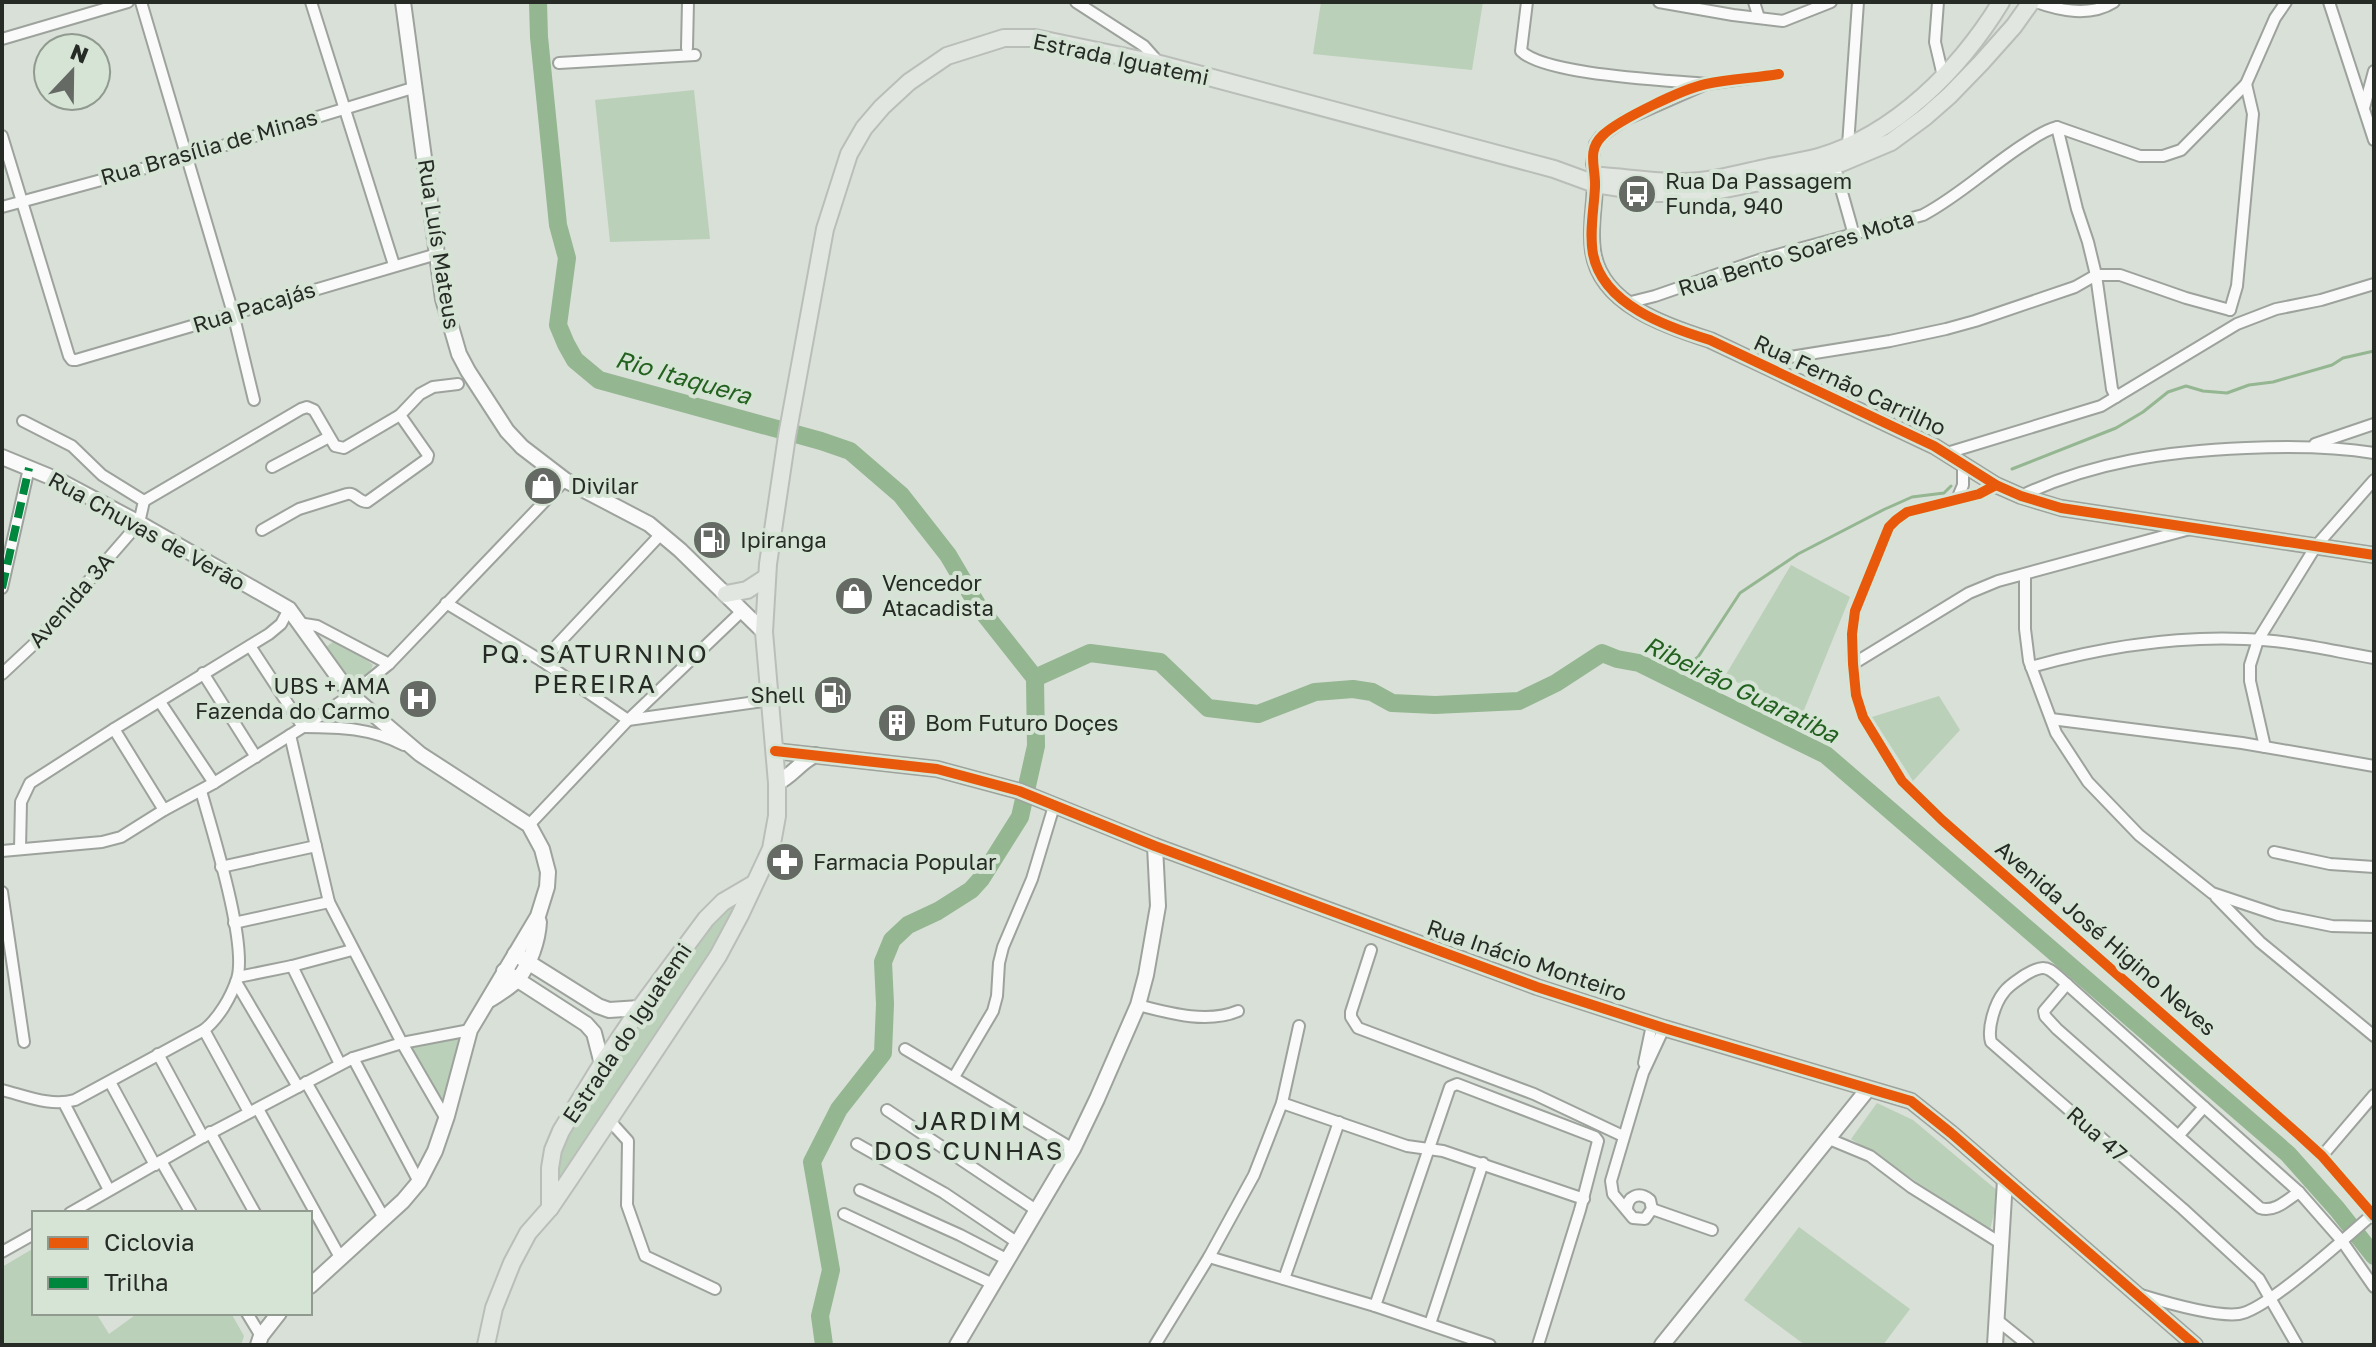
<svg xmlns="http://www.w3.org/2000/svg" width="2376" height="1347" viewBox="0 0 2376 1347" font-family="'Golos Text',sans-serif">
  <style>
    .green { fill: #bbd0b9 }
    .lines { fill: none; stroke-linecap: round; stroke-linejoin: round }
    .stream { stroke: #94b691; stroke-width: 3 }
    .river { stroke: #94b691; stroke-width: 18 }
    .minor-casing { stroke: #9da29d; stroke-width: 14 }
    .tertiary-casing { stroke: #9da29d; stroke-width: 18 }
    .secondary-casing { stroke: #9da29d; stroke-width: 18 }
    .primary-casing { stroke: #babeb9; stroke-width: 20 }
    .minor { stroke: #f9faf9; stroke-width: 10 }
    .tertiary { stroke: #f9faf9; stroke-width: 14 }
    .secondary { stroke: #f9faf9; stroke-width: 14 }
    .primary { stroke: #e1e6e0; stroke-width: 16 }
    .quiet { stroke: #00873e; stroke-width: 8; stroke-dasharray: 16 8; stroke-linecap: butt }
    .cycleway-casing { stroke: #d6e4d5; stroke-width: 15 }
    .cycleway { stroke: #e8590c; stroke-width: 10 }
    .labels { text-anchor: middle; stroke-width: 8; stroke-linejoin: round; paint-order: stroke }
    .street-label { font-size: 22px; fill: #262b25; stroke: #d6e4d5 }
    .poi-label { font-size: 22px; fill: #262b25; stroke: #d6e4d5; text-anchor: start }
    .water-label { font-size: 24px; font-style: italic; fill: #23611f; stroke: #d6e4d5 }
    .quarter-label { font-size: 26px; letter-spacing: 2px; fill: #262b25; stroke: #d6e4d5 }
  </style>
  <rect width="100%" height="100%" fill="#d9e0d8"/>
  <g class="green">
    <path d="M1321 2H1483L1472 70 1313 54Z"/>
    <path d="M694 90 710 239 610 242 595 100Z"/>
    <path d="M1791 565 1850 597 1802 715 1725 676Z"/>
    <path d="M334 641 353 650 373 665C369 676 359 680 348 680L325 648Z"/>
    <path d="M1939 696 1960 730 1913 781 1872 717Z"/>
    <path d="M730 903 737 908 740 915 565 1180 557 1178 553 1150 640 1008Z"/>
    <path d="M469 1031 446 1117 403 1043Z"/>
    <path d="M1877 1103 1913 1120 1999 1192 1990 1230 1851 1139Z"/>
    <path d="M1799 1227 1910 1309 1883 1345H1805L1744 1300Z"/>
    <path d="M34 1248V1313H96L109 1334 138 1313H231L244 1336 241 1345H2V1267Z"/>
  </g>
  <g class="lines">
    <g class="stream">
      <path d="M2012 469 2116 428 2143 412 2168 392 2186 386 2203 391 2227 393 2249 385 2273 382 2332 365 2343 358 2374 351"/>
      <path d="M1639 663 1668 655 1690 663 1698 657 1740 593 1798 554 1885 509 1912 497 1944 493 1951 486"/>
    </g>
    <g class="river">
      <path d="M538 2 539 37 558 225 567 258 558 325 566 344 575 360 599 380 821 441 850 451 901 495 948 555 978 606 1035 678"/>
      <path d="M1035 678 1090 653 1160 662 1208 708 1258 714 1315 692 1353 689 1372 692 1392 703 1435 705 1519 701 1556 683 1602 653 1617 659 1639 663 1826 755 2288 1154 2337 1209 2374 1256"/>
      <path d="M824 1345 820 1316 831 1270 812 1162 839 1109 883 1053 885 1004 883 962 892 940 908 925 938 911 971 890 981 879 1020 817 1036 746 1035 678"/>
    </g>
    <g class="minor-casing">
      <g id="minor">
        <path d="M141 2 233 313 254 400"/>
        <path d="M311 2 394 265"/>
        <path d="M1076 2 1144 46 1160 64"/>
        <path d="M1527 2 1521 51C1545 75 1667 80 1706 84"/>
        <path d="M1659 2 1733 15 1783 21 1831 2"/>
        <path d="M1754 2 1759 18"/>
        <path d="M1938 2 1935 42 1943 76"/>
        <path d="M2036 2C2061 11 2090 17 2114 2"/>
        <path d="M2329 2 2374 140"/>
        <path d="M2 39 128 2"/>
        <path d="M687 48 688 2"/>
        <path d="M559 63 695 55"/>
        <path d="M2364 108 2374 71"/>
        <path d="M2057 127 2077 209 2088 242 2096 275 2112 389 2116 397"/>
        <path d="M2 136 69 356 72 360H76L437 254"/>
        <path d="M1848 145 1858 2"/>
        <path d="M1834 164 1854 235"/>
        <path d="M1595 175 1592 164 1595 144 1600 137 1624 120 1706 84 1779 74"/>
        <path d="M2 207 186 157 416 87"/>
        <path d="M1627 303 1655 296 1759 260 1923 215C1959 196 1989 167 2023 145 2034 138 2044 130 2057 127L2140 156H2163L2181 150 2246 84 2275 18 2286 2"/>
        <path d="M2230 310 2237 286 2253 114 2246 84"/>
        <path d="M1759 362 1890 341 1946 329 1975 321 2075 287 2096 275H2120L2186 298 2230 310"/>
        <path d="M2315 444 2374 424"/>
        <path d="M1947 453 2101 406 2237 324 2276 309 2321 300 2374 284"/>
        <path d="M272 467 329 437"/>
        <path d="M1996 485 1979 494 1907 512 1896 520 1889 527 1855 611 1852 634 1853 664 1856 695 1863 717 1902 781 1942 820 2298 1134 2322 1156 2374 1216"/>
        <path d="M2021 496C2091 462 2169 451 2246 448 2290 446 2331 446 2374 453"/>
        <path d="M1958 497 1963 485V464"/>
        <path d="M144 501 301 409 307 407 314 410 335 446 344 448 400 415 420 394 433 387 458 384"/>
        <path d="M262 530 299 509 347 494C355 492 358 502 367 502L427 459 428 455 400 415"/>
        <path d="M2025 575V629L2029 661 2056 733 2088 782 2139 835 2212 893 2278 915 2332 926 2374 927"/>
        <path d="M2 588 29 468"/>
        <path d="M446 603 542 661 628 720 770 700"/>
        <path d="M298 623 317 626 389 664"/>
        <path d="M250 646 303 727C340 727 371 728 404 745"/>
        <path d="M542 661 661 534"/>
        <path d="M1853 664 1969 593 1998 581 2190 529"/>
        <path d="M2031 667C2099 648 2174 636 2245 639 2288 640 2332 651 2374 658"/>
        <path d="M203 673 256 757"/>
        <path d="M2 674 33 645 139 523 144 501 102 475 72 446 23 421"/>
        <path d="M160 702 214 783"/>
        <path d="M2051 719 2242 743 2374 766"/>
        <path d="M114 729 164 810"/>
        <path d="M290 735 329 902 402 1043 446 1119"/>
        <path d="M2265 747 2250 681V665L2258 640 2316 546 2374 480"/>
        <path d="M529 825 628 720 742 611"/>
        <path d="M20 849 21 802 30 783 114 729 269 634 281 624 289 609"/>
        <path d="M2 851 102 842 121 837 164 810 214 783 303 727 351 695 389 664 565 480"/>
        <path d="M2274 852 2330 864 2374 867"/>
        <path d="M221 867 316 846"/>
        <path d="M2 892 24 1042"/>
        <path d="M2216 897 2260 942 2374 1036"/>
        <path d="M234 923 329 902"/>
        <path d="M1371 950 1351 1012V1017L1358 1028 1534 1094 1623 1136"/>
        <path d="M292 966 340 1064"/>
        <path d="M238 977 292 966 352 950"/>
        <path d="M236 982 298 1087"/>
        <path d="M2067 984 2044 1011 2045 1016 2057 1029 2260 1208C2274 1213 2287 1200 2299 1192"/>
        <path d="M1138 1005C1169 1013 1207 1024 1238 1011"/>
        <path d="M204 1030 249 1112"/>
        <path d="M905 1049 1073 1149"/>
        <path d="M158 1054 203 1137"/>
        <path d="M353 1058 419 1182"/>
        <path d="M1644 1063 1652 1025"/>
        <path d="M954 1077 993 1011 997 996 999 963 1003 947 1032 879 1054 806"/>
        <path d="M110 1082 155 1165"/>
        <path d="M306 1082 384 1218"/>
        <path d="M2 1090C26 1096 51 1107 75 1100L204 1030C219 1018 231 997 237 979 248 944 212 830 201 791"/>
        <path d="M64 1103 109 1190"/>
        <path d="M1282 1103 1407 1146 1443 1151 1584 1199"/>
        <path d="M258 1109 341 1259"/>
        <path d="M887 1110 1036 1210"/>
        <path d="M609 1120 628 1141 627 1205 645 1256 715 1289"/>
        <path d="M210 1132 255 1213"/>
        <path d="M2179 1135 2204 1107"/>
        <path d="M1829 1139 1870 1156 1911 1187 2002 1244"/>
        <path d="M857 1144 944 1193 1018 1243"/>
        <path d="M2322 1156 2374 1095"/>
        <path d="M161 1161 191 1213"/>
        <path d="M860 1190 960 1235 1008 1260"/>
        <path d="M1652 1209 1645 1219 1633 1218 1613 1194 1611 1181 1643 1073 1664 1028"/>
        <path d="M1652 1209 1712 1230"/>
        <path d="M1627 1210C1627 1196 1639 1191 1650 1200L1652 1209"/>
        <path d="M70 1213 203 1137 353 1058 402 1043 470 1030"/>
        <path d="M844 1214 993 1284"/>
        <path d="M2 1252 34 1234"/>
        <path d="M1209 1257 1375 1306 1490 1345"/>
        <path d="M1284 1279 1339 1122"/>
        <path d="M2141 1295C2164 1302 2216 1317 2239 1314 2266 1311 2348 1235 2373 1214"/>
        <path d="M1375 1306 1450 1087 1457 1084 1595 1137 1598 1141 1580 1210 1538 1345"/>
        <path d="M247 1313 261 1336"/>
        <path d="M1997 1320 2028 1345"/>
        <path d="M1430 1324 1483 1163"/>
        <path d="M1155 1345 1209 1257 1254 1175 1282 1103 1299 1026"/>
        <path d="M2297 1345 2259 1279 2183 1209 1991 1042C1987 1028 1995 1003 2004 992 2009 985 2018 980 2025 975 2030 972 2037 968 2043 968 2050 968 2055 974 2060 978L2299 1192 2342 1241 2374 1287"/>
      </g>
    </g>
    <g class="tertiary-casing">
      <g id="tertiary">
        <path d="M1595 176C1596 201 1589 226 1593 251 1600 304 1666 326 1710 340L1934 446 1996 485 2021 496 2061 508 2374 555"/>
        <path d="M2 457 58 480 139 523 289 609 351 695 420 754 529 825 542 849 548 872 547 887 538 916 470 1030 447 1116 435 1151 419 1182 403 1201 310 1286"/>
        <path d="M775 751 937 769 1019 791 1155 846 1537 987 1664 1028 1911 1101 1951 1133 2195 1345"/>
        <path d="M777 783C792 776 800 762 815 755"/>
        <path d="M515 954 598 1006 609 1010 640 1008"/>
        <path d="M504 971 586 1024 594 1033 602 1064"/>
        <path d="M491 999C500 993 511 987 518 979 530 964 538 941 539 922"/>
        <path d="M258 1345 261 1336 279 1313"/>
        <path d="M957 1345 1073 1149 1097 1099 1138 1005 1146 975 1158 906 1155 846"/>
        <path d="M1662 1345 1868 1089"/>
        <path d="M1995 1345 2005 1180"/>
      </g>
    </g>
    <g class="secondary-casing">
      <path id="secondary" d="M403 2 443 299 459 354 468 371 507 431 522 447 565 480 649 524 680 550 764 632"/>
    </g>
    <g class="primary-casing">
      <g id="primary">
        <path d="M1602 176C1628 178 1654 182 1681 182 1709 182 1738 174 1765 168 1783 164 1801 162 1819 157 1896 134 1960 69 2001 2"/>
        <path d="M726 594 747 590 767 577"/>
        <path d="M550 1208V1168L553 1150 561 1131 602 1064 640 1008 706 919 723 902 752 885"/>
        <path d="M486 1345 494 1308 512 1263 528 1233 550 1208 569 1180 718 956 740 915 771 849 777 816V783L764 632 768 564 787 436 825 229 849 154 864 128 882 107 909 82 947 56 1004 38H1035L1160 64 1554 169 1595 184 1653 193H1689L1710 192 1775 179 1841 163 1891 142 1925 117 1949 96 1981 63 2014 26 2031 2"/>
      </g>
    </g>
    <use href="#minor" class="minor"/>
    <use href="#tertiary" class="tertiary"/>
    <use href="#secondary" class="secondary"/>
    <use href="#primary" class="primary"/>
    <path class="quiet" d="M2 588 29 468"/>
    <g class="cycleway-casing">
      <g id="cycleway">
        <path d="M1779 74C1755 78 1730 79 1706 84 1683 89 1620 119 1603 135 1586 151 1596 167 1595 187 1594 209 1589 232 1593 254 1603 305 1667 327 1710 340L1934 446 1996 485 2021 496 2061 508 2374 555"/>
        <path d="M1996 485 1979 494 1907 512 1896 520 1889 527 1855 611 1852 634 1853 664 1856 695 1863 717 1902 781 1942 820 2298 1134 2322 1156 2374 1216"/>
        <path d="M775 751 937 769 1019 791 1155 846 1537 987 1664 1028 1911 1101 1951 1133 2195 1345"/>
      </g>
    </g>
    <use href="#cycleway" class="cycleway"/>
  </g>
  <defs>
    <g id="bus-disc" transform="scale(2)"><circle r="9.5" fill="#656a64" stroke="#d6e4d5"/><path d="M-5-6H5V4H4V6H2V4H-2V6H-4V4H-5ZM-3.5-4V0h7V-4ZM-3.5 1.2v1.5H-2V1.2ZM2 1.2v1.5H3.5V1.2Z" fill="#fff"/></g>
    <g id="shop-disc" transform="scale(2)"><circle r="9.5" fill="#656a64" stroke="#d6e4d5"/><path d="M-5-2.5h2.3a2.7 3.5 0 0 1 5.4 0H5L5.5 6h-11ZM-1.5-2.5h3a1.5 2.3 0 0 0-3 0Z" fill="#fff"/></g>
    <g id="fuel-disc" transform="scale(2)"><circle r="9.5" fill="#656a64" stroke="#d6e4d5"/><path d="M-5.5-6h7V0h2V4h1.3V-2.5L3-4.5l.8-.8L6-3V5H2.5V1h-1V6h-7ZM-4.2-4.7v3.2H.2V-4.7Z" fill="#fff"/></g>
    <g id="hospital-disc" transform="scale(2)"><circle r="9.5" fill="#656a64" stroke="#d6e4d5"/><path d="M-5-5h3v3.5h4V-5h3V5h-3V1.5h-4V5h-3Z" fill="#fff"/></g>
    <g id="building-disc" transform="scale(2)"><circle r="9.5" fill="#656a64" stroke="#d6e4d5"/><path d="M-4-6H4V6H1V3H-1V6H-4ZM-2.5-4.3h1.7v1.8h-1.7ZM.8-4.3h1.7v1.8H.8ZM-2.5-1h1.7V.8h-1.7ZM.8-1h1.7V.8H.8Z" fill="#fff"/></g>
    <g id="pharmacy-disc" transform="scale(2)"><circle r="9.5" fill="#656a64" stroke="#d6e4d5"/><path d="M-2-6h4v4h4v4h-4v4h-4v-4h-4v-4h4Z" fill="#fff"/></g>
  </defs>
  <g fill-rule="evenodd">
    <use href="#bus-disc" x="1637" y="194"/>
    <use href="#shop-disc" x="543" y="486"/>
    <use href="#fuel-disc" x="712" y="540"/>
    <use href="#shop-disc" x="854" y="596"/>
    <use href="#fuel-disc" x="833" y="695"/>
    <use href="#hospital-disc" x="418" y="699"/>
    <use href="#building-disc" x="897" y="723"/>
    <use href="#pharmacy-disc" x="785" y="862"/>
  </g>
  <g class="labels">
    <g class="street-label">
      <text transform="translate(1121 59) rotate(12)" y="8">Estrada Iguatemi</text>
      <text transform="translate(209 147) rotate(-16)" y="8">Rua Brasília de Minas</text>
      <text transform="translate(439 244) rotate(81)" y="8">Rua Luís Mateus</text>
      <text transform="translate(1796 253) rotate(-17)" y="8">Rua Bento Soares Mota</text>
      <text transform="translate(254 307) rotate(-17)" y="8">Rua Pacajás</text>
      <text transform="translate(1850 385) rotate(25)" y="8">Rua Fernão Carrilho</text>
      <text transform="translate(147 531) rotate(29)" y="8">Rua Chuvas de Verão</text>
      <text transform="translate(71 600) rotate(-49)" y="8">Avenida 3A</text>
      <text transform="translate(2106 938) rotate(41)" y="8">Avenida José Higino Neves</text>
      <text transform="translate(1527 960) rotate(19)" y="8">Rua Inácio Monteiro</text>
      <text transform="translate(627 1033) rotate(-56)" y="8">Estrada do Iguatemi</text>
      <text transform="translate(2097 1134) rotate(41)" y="8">Rua 47</text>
    </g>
    <g class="poi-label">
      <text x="1665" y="189">Rua Da Passagem<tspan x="1665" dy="25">Funda, 940</tspan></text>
      <text x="571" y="494">Divilar</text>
      <text x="740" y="548">Ipiranga</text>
      <text x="882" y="591">Vencedor<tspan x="882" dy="25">Atacadista</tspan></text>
      <text x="390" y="694" text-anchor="end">UBS + AMA<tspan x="390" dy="25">Fazenda do Carmo</tspan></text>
      <text x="805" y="703" text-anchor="end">Shell</text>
      <text x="925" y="731">Bom Futuro Doçes</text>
      <text x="813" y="870">Farmacia Popular</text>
    </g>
    <g class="water-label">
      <text transform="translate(683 378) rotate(16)" y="8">Rio Itaquera</text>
      <text transform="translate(1741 690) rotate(26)" y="8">Ribeirão Guaratiba</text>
    </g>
    <g class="quarter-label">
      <text x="595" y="663">PQ. SATURNINO<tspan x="595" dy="30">PEREIRA</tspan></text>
      <text x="969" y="1130">JARDIM<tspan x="969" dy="30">DOS CUNHAS</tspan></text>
    </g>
  </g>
  <rect width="2376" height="1347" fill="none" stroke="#262b25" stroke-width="8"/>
  <rect x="32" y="1211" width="280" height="104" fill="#d6e4d5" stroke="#909a8f" stroke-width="2"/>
  <rect x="48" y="1237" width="40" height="12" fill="#e8590c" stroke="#909a8f" stroke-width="2"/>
  <text x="104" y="1251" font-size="24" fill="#262b25">Ciclovia</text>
  <rect x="48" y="1277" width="40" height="12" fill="#00873e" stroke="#909a8f" stroke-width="2"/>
  <text x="104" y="1291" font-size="24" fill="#262b25">Trilha</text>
  <g transform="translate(72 72) rotate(22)"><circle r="38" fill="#d6e4d5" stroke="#909a8f" stroke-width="2"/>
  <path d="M0-6L14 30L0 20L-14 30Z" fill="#656a64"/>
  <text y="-12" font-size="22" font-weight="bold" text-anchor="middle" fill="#262b25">N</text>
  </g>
</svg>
